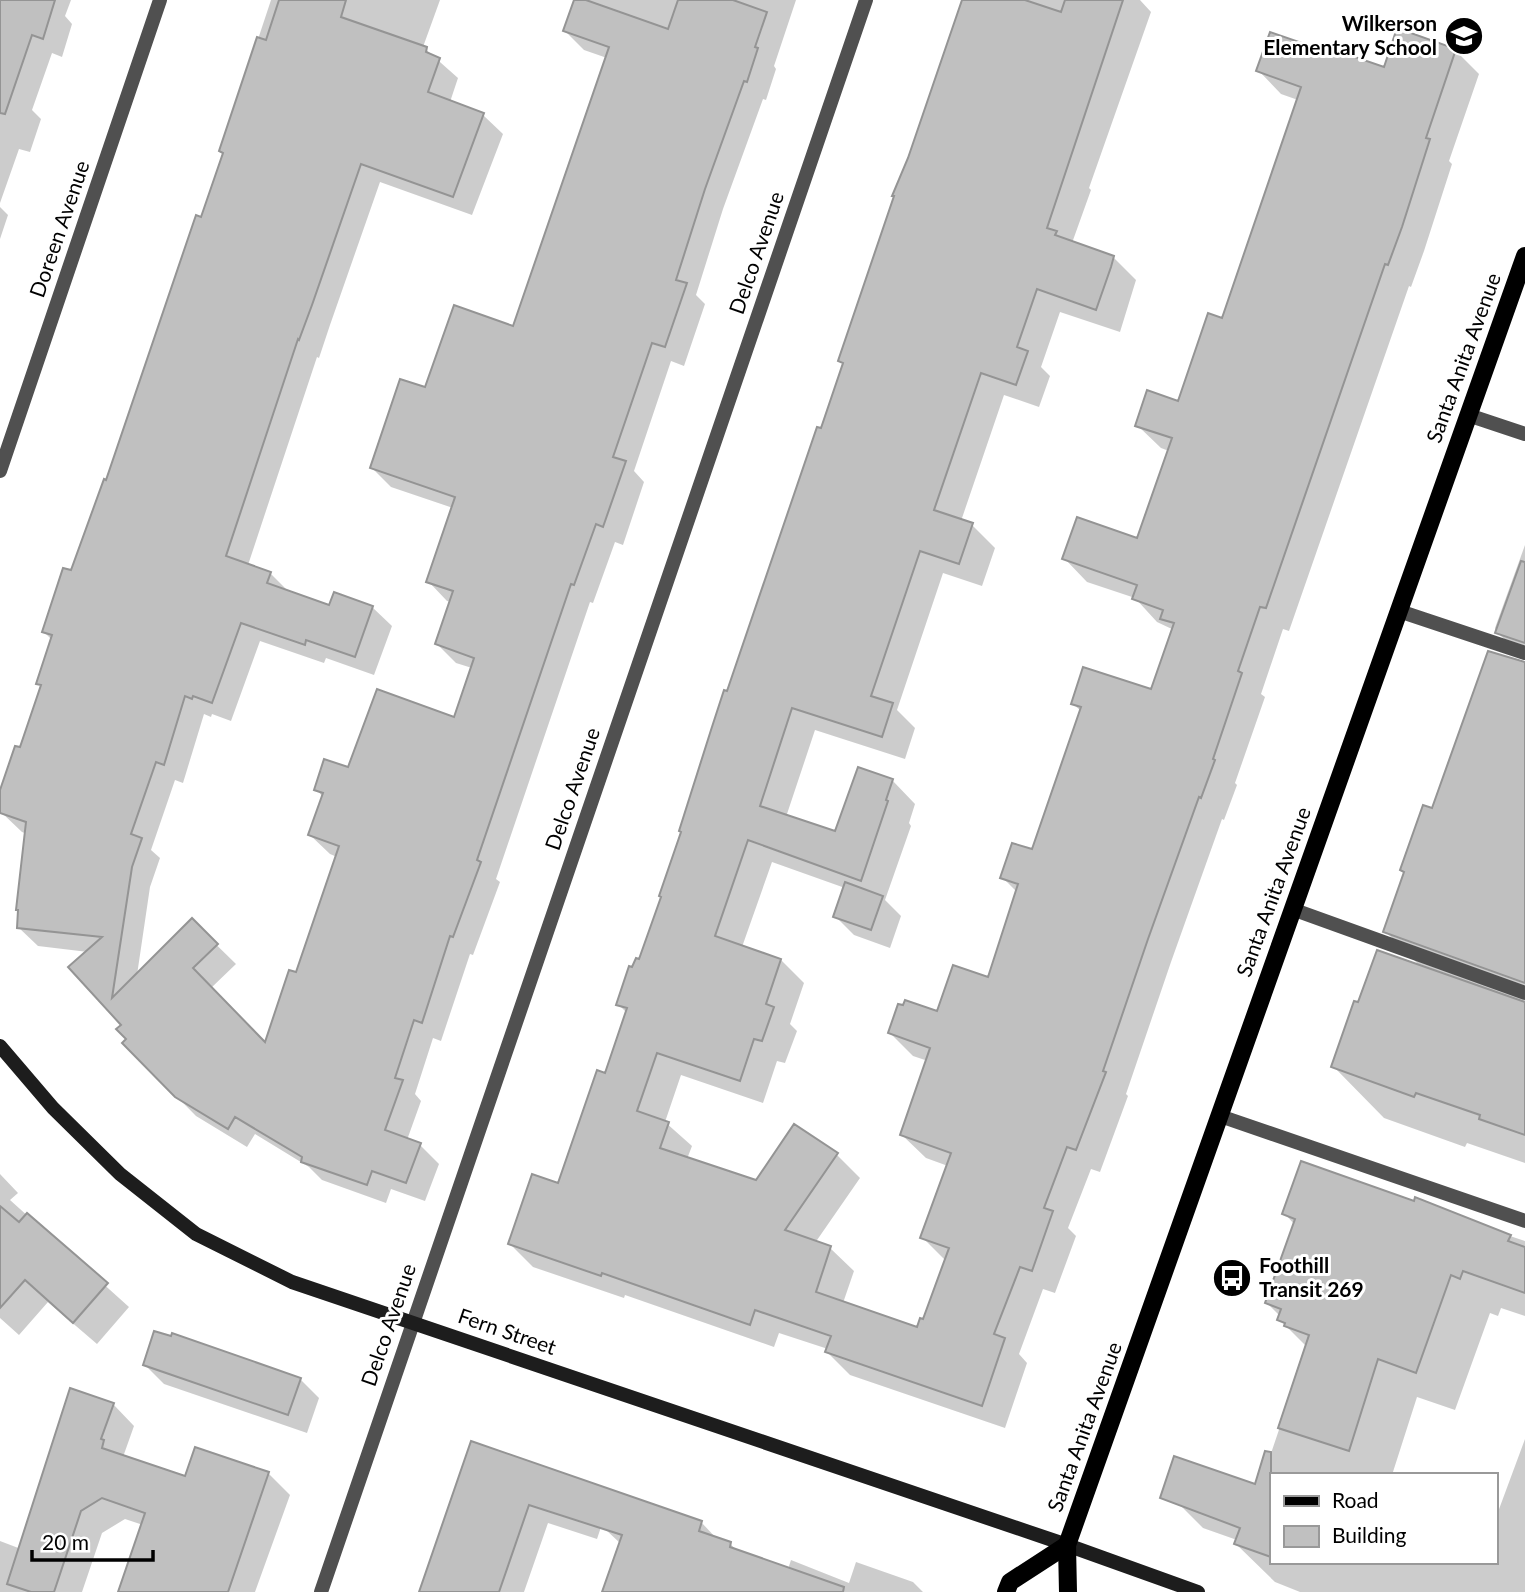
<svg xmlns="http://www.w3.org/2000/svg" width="1525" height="1592" viewBox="0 0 1525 1592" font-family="Lato,sans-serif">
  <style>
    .shadow { fill: #0003 }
    .building { fill: #c0c0c0; stroke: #949494; stroke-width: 2 }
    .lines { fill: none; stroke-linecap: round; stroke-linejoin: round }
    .lane { stroke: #505050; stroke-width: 14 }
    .street { stroke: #505050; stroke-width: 14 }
    .secondary { stroke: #1d1d1d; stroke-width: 14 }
    .primary { stroke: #000; stroke-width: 18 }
    .labels { text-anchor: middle; stroke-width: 6; stroke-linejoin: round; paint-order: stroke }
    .poi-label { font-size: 21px; font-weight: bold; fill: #000; stroke: #fff; text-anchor: end }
    .street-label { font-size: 21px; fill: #000; stroke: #fff }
  </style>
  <rect width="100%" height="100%" fill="#fff"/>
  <g class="shadow">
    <path d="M0 0H71L65 16 72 24 62 57 52 53 32 110 41 119 30 152 19 149 0 203Z"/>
    <path d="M271 0H440L423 47 458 78 450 102 483 115 503 134 472 215 380 182 330 325 319 358 317 357 248 565 270 573 290 593 330 607H372L392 626 374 675 326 658 324 663 260 641 231 721 212 714 211 717 204 714 183 783 175 780 151 850 160 858 150 887 137 975 192 921 236 964 211 988 266 1045 297 974 337 857 330 854 310 835 323 797 316 789 349 769 455 719 472 668 456 663 437 644 452 602 447 601 428 581 453 508 391 487 372 468 427 390 514 328 607 58 584 50 565 31 576 0H796L774 66 776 69 766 100 763 99 723 209 696 295 705 304 684 366 671 361 634 471 644 482 623 545 615 542 593 603 590 602 496 879 500 882 473 955 470 954 441 1041 433 1038 415 1094 421 1101 407 1140 420 1145 439 1164 425 1201 391 1189 386 1203 322 1180 309 1167 255 1134 247 1147 196 1116 124 1043 129 1039 124 1025 88 952 38 946 18 927 27 834 22 832 2 813 42 687 38 683 52 640 44 632 72 572 107 483 225 154 221 151Z"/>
    <path d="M964 0H1140L1151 12 1089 188 1091 190 1072 243 1113 257 1136 280 1120 332 1060 312 1041 367 1050 376 1039 407 1004 395 961 521 972 525 995 548 982 586 943 573 897 710 915 728 905 759 815 730 786 817 836 833 892 780 915 804 909 823 911 826 885 900 901 916 890 948 854 935 835 916 845 888 772 862 742 947 781 960 804 983 790 1024 797 1031 785 1063 777 1061 763 1103 681 1075 665 1122 692 1146 687 1159 756 1183 794 1126 837 1155 860 1178 815 1243 830 1248 854 1271 843 1303 918 1329 924 1321 946 1261 922 1237 948 1166 926 1158 902 1135 928 1061 913 1056 890 1033 938 1014 989 979 1017 892 1002 877 1033 851 1081 711 1073 704 1152 692 1174 630 1157 622 1135 598 1087 582 1064 558 1139 540 1169 451 1161 448 1137 425 1179 403 1223 320 1298 100 1281 94 1258 70 1323 52 1385 69 1455 50 1479 74 1449 161 1452 164 1424 251 1411 287 1409 286 1289 631 1283 629 1261 694 1265 697 1235 783 1237 785 1224 820 1222 819 1171 962 1126 1094 1128 1096 1100 1172 1091 1169 1068 1228 1076 1236 1055 1293 1043 1289 1019 1354 1027 1363 1005 1428 850 1375 827 1352 828 1349 779 1333 774 1347 625 1295 624 1298 533 1267 510 1244 559 1185 606 1075 627 1013 618 1004 640 962 728 693 844 365 840 361Z"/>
    <path d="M0 207 8 215 0 239Z"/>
    <path d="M1525 545V660L1497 632 1495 628Z"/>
    <path d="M1525 664V1163L1467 1143 1465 1147 1384 1118 1333 1066 1359 1005 1422 968 1385 931 1433 811Z"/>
    <path d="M0 1174 18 1193 10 1200 129 1307 97 1344 48 1302 19 1335 0 1318Z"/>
    <path d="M1284 1213 1483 1227 1525 1241V1316L1501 1308 1498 1316 1490 1313 1455 1410 1417 1397 1392 1475H1271V1562H1495V1520L1525 1439V1592H1300L1275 1582 1236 1544 1237 1540 1203 1528 1165 1490 1256 1486 1263 1477 1307 1347 1279 1319 1280 1316 1267 1303 1295 1225Z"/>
    <path d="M145 1365 300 1379 319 1398 307 1433 164 1384Z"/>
    <path d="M113 1404 134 1426 123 1457 186 1479 268 1473 290 1495 255 1592H120L143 1525 125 1519 102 1533 82 1592H0V1541L21 1549Z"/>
    <path d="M472 1443 701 1522 718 1540 730 1544 739 1552 788 1569 791 1560 849 1583 856 1562 913 1582 923 1592H632L621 1544 605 1529V1515L597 1539 548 1523 524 1592H421Z"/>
  </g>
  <g class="building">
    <path d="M0 0H55L43 39 32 35 5 114 0 113Z"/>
    <path d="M279 0H346L341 17 427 47 426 52 440 58 428 92 484 113 453 197 361 164 312 305 299 340 298 339 226 556 271 572 267 583 329 605 334 592 373 606 355 657 306 640 305 645 241 623 212 703 193 696 192 699 185 696 164 765 156 762 131 834 142 838 132 867 112 998 192 918 218 944 193 968 265 1042 289 970 296 972 339 846 308 835 323 793 314 790 324 759 348 767 377 689 454 717 474 658 435 644 453 591 426 582 455 497 370 468 400 379 425 387 454 305 513 326 609 47 563 31 574 0H586L668 29 678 0H733L767 12 755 47 758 48 747 82 744 81 705 189 676 280 687 283 665 347 652 343 613 457 626 461 603 527 596 524 574 585 571 584 477 860 481 862 453 937 450 936 422 1023 414 1020 395 1078 403 1080 385 1130 421 1143 406 1183 372 1171 367 1185 301 1162 302 1157 235 1117 228 1129 175 1097 122 1043 126 1039 116 1029 121 1025 68 967 102 937 17 928 18 910H16L26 822 0 813V790L15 746 20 747 41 685 36 684 52 635 42 632 63 568 71 570 104 479 106 480 196 215 201 217 223 153 219 151 257 37 266 40Z"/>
    <path d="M962 0H1025L1061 12 1065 0H1123L1047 228 1057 231 1055 235 1114 256 1111 267 1096 310 1037 289 1017 347 1028 351 1016 385 981 373 934 510 973 523 959 564 920 551 871 696 893 703 882 737 792 708 760 806 835 831 858 767 893 779 886 800 888 801 861 881 748 840 715 936 781 959 766 1004 774 1007 762 1041 754 1039 740 1081 657 1053 637 1111 669 1122 660 1148 756 1180 794 1124 838 1153 785 1230 831 1246 816 1292 917 1327 920 1318 923 1319 949 1248 920 1238 951 1153 900 1135 930 1048 888 1033 898 1004 903 1005 905 1000 937 1011 953 965 988 977 1018 884 1000 878 1012 843 1032 849 1081 707 1071 704 1083 667 1151 689 1174 623 1160 619 1163 610 1132 599 1137 585 1062 559 1077 517 1137 538 1172 438 1135 426 1147 390 1178 401 1208 313 1222 318 1301 87 1256 71 1270 32 1322 50 1323 46 1384 67 1397 28 1456 49 1426 138 1430 139 1402 227 1388 265 1385 264 1266 608 1260 607 1238 671 1242 673 1213 759 1215 760 1201 798 1199 797 1148 939 1103 1071 1106 1072 1076 1150 1067 1147 1044 1208 1053 1211 1032 1271 1020 1267 994 1334 1005 1338 982 1406 825 1352 831 1336 755 1310 750 1325 602 1273 601 1276 508 1244 532 1174 558 1183 597 1070 605 1073 627 1008 616 1005 629 966 632 967 636 958 639 959 661 897 659 896 681 832 679 831 711 730 724 690 727 691 817 427 821 428 843 363 838 361 894 196H892L908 158Z"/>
    <path d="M1521 561 1525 562V643L1495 633Z"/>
    <path d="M1488 651 1525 662V983L1383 932 1404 872 1400 870 1423 805 1432 808Z"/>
    <path d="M845 882 883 896 871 930 833 917Z"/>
    <path d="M1377 950 1525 1002V1135L1479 1119 1480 1115 1416 1093 1414 1097 1331 1067 1354 1001 1358 1002Z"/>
    <path d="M1301 1161 1414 1201 1415 1197 1511 1235 1508 1241 1525 1247V1293L1463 1271 1460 1279 1451 1275 1416 1373 1378 1359 1349 1451 1278 1428 1309 1335 1284 1326 1285 1323 1277 1320 1281 1309 1265 1303 1295 1219 1282 1214Z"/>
    <path d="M0 1206 19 1222 27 1213 108 1283 73 1323 25 1280 0 1308Z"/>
    <path d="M154 1331 171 1336 172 1333 301 1378 288 1415 143 1365Z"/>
    <path d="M70 1388 114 1403 101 1439 104 1440 102 1448 185 1476 195 1447 269 1472 228 1592H118L145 1513 102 1498 81 1511 54 1592H31L7 1584Z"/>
    <path d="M471 1441 702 1521 699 1531 731 1542 730 1547 844 1587 843 1592H602L622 1535 529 1505 499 1592H419Z"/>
    <path d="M1265 1451 1271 1452V1557L1234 1544 1240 1528 1160 1498 1174 1456 1255 1484Z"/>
  </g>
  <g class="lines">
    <g class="lane">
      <path d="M1468 415 1525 434"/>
      <path d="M1399 611 1525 653"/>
      <path d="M1292 909 1525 993"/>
      <path d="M1220 1116 1525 1221"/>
    </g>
    <g class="street">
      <path d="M0 471 160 0"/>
      <path d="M321 1592 866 0"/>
    </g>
    <path class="secondary" d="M0 1046 53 1108 120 1174 196 1234 292 1282 1067 1545 1198 1592"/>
    <g class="primary">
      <path d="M1006 1592 1010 1582 1067 1545"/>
      <path d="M1068 1592 1067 1545 1525 256"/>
    </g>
  </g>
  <defs>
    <g id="school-disc" transform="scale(2.0125)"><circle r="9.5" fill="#000" stroke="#fff"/><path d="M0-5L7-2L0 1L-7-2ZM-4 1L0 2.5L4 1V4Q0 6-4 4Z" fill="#fff"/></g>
    <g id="bus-disc" transform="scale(2.0125)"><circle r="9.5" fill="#000" stroke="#fff"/><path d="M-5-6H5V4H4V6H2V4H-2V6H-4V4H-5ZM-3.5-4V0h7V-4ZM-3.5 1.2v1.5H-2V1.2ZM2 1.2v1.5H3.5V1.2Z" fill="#fff"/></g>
  </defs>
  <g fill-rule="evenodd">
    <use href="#school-disc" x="1464" y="36"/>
    <use href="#bus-disc" x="1232" y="1278"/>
  </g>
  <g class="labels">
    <g class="poi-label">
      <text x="1437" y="31">Wilkerson<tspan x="1437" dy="24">Elementary School</tspan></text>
      <text x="1259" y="1273" text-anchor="start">Foothill<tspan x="1259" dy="24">Transit 269</tspan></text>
    </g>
    <g class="street-label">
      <text transform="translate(60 229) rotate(-71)" y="7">Doreen Avenue</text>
      <text transform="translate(757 253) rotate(-71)" y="7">Delco Avenue</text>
      <text transform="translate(1464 358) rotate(-70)" y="7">Santa Anita Avenue</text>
      <text transform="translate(573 789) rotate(-71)" y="7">Delco Avenue</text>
      <text transform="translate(1274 892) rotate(-70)" y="7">Santa Anita Avenue</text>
      <text transform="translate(389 1325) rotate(-71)" y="7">Delco Avenue</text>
      <text transform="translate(507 1332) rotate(19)" y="7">Fern Street</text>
      <text transform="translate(1085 1427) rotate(-70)" y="7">Santa Anita Avenue</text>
    </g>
  </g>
  <rect x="1270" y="1473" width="228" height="91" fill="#ffffff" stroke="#999999" stroke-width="2"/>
  <rect x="1284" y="1496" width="35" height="10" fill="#000000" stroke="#999999" stroke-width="2"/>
  <text x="1332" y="1508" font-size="21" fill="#000000">Road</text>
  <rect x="1284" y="1526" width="35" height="21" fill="#c0c0c0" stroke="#999999" stroke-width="2"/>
  <text x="1332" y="1543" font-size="21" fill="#000000">Building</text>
  <path d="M32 1550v10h121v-10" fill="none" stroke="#000000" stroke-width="3.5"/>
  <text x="42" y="1550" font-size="21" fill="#000000" stroke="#ffffff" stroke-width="5" paint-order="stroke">20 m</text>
</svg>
